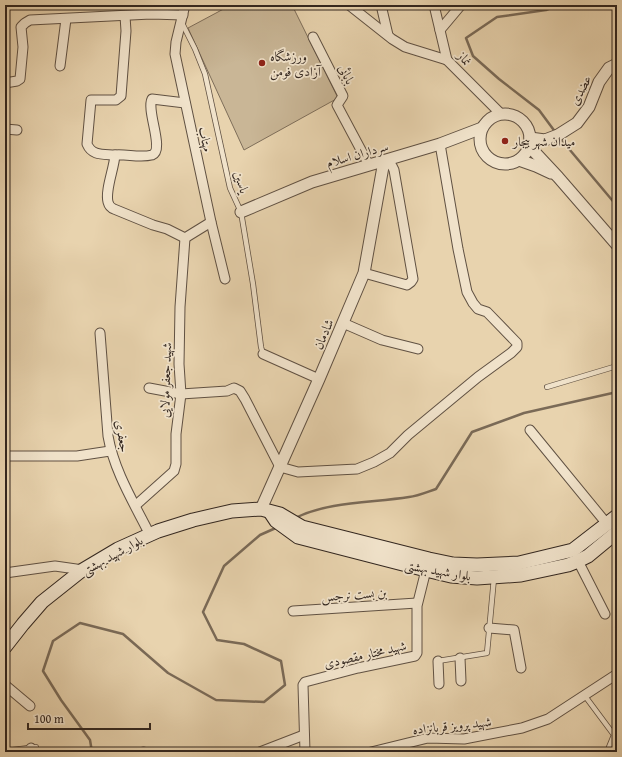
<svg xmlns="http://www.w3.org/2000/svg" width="622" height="757" viewBox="0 0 622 757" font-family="'Gentium Book Plus',Amiri,serif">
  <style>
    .green { fill: #c9b696; stroke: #7e6e5a }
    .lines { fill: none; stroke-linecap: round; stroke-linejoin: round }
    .stream { stroke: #7a6a57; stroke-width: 2.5 }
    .service-casing { stroke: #605143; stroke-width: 6 }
    .minor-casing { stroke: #605143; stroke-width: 11 }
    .tertiary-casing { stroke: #605143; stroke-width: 13 }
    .secondary-casing { stroke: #32261f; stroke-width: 15 }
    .service { stroke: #f0e2ca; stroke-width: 4.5 }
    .minor { stroke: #f0e2ca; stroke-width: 9 }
    .tertiary { stroke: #f0e2ca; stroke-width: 11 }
    .secondary { stroke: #f0e2ca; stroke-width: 13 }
    .poi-dot { fill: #8f2418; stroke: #f0e2ca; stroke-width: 1.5 }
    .labels { text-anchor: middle; stroke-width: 3.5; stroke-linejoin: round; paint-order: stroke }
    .poi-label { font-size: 13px; fill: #32261f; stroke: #f0e2ca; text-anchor: start }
    .street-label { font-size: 13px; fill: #32261f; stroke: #f0e2ca }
  </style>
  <rect width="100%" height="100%" fill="#e8d3ae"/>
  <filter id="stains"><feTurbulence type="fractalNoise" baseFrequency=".005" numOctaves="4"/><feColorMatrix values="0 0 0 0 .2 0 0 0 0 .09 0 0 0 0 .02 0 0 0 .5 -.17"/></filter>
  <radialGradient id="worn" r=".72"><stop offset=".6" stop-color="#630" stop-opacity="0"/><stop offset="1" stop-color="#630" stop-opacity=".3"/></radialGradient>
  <path class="green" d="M231 5H292L338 98 244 150 188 28Z"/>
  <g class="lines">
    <g class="stream">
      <path d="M556 133 539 110 499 79 473 56 466 38 497 17 546 10 558 5"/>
      <path d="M559 137 617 206"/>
      <path d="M295 518C330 501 371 503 409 497 418 496 427 492 436 489L472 432 524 413 617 392"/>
      <path d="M92 752 90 740 61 700 43 671 53 641 80 623 123 634 168 673 216 700 264 702 285 685 281 661 244 644 217 640 203 612 224 566 260 535 278 527"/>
    </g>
    <g class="service-casing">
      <g id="service">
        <path d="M182 23 195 49 205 74 230 188 241 212 253 284 261 347 263 354"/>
        <path d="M547 387 617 366"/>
        <path d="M438 661 487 653 494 578"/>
        <path d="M585 696 614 735 607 752"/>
        <path d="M5 751 36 747"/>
      </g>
    </g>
    <g class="minor-casing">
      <g id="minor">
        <path d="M185 5 176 42 175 54 211 222 225 279"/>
        <path d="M349 5 392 39 405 47 447 60"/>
        <path d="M381 5 388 35"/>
        <path d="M434 5 447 60 501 114"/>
        <path d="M440 30 461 5"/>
        <path d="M313 37 343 96 337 105 369 165"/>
        <path d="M60 66 66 19"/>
        <path d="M5 83 17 81 20 79 23 47 21 27 25 23 30 20 151 14 183 15"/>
        <path d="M185 103 152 99C146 111 165 150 152 155 140 158 127 154 115 155 114 169 105 190 108 202 109 206 111 208 114 209L153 225 167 229 185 238 211 222"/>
        <path d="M5 129 17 130"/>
        <path d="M115 155C103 154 92 156 87 144L91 100H116L121 96 126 31 125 16"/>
        <path d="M364 273 407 285 411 282 413 279 394 170 392 166 384 161"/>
        <path d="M343 323 382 340 418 349"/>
        <path d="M100 333 108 436C114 471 134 503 150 535"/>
        <path d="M263 354 319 379"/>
        <path d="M149 388 181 394 227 391 234 388 240 391 245 399 280 467 298 472 357 469 374 462 390 453 408 435 478 377 511 353 517 347V343L487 312 478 309 473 303 467 292 458 249 440 144"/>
        <path d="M530 430 607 524"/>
        <path d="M5 456H77L110 451"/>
        <path d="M136 505 174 471 176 464V434L181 394 179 364 180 307 185 238"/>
        <path d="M578 561 605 614"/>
        <path d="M5 573 55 566 83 570"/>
        <path d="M293 611 417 603"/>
        <path d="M489 628 514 630 521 668"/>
        <path d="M460 658 461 681"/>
        <path d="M438 661 439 684"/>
        <path d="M5 685 30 706"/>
        <path d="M31 748 32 752"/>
        <path d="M143 752H144"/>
        <path d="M260 752 304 735"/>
        <path d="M305 752 303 685 305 682 358 668 415 656 417 653V606L427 566"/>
        <path d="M371 752 428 738 464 739 522 728 548 719 617 674"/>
      </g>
    </g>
    <g class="tertiary-casing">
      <g id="tertiary">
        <circle cx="505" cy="139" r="25"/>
        <path d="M530 138 545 140 558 135 577 123 589 107 599 82 609 68 617 64"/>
        <path d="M529 146 558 177 617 245"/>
        <path d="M519 160 536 166 551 173"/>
        <path d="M241 212 312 182 440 144 482 128"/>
        <path d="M261 509 319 379 364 273 384 161"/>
      </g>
    </g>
    <g class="secondary-casing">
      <g id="secondary">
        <path d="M270 512 276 521 298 537 426 570 451 576 477 578 521 575 568 565 578 561 588 556 617 532"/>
        <path d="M5 647 23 624 42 602 81 571 118 549 158 531 193 520 232 511 261 509 280 514 302 527 429 559 453 564 477 565 519 563 573 550 617 516"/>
      </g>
    </g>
    <use href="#service" class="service"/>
    <use href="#minor" class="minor"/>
    <use href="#tertiary" class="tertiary"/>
    <use href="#secondary" class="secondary"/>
  </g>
  <g class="poi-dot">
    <circle cx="262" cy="63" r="4"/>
    <circle cx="505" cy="141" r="4"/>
  </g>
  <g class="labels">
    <g class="poi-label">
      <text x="270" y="61">ورزشگاه<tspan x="270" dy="15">آزادی فومن</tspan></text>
      <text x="513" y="146">میدان شهر بیجار</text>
    </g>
    <g class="street-label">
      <text transform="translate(465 58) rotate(49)" y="5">نماز</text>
      <text transform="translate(347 74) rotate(63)" y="5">بابائی</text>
      <text transform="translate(580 90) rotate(-62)" y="5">عضدی</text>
      <text transform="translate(206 139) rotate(78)" y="5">مهتاب</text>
      <text transform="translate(357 154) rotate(-16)" y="5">سرداران اسلام</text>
      <text transform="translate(242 182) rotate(72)" y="5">یاسین</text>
      <text transform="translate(323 334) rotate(-67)" y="5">شادمان</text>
      <text transform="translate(165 380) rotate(-88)" y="5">شهید جعفر مولایی</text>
      <text transform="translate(123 436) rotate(81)" y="5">جعفری</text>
      <text transform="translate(112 555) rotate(-29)" y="5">بلوار شهید بهشتی</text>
      <text transform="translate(438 570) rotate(10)" y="5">بلوار شهید بهشتی</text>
      <text transform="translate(354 594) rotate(-4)" y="5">بن بست نرجس</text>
      <text transform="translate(365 654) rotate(-13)" y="5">شهید مختار مقصودی</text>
      <text transform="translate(452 725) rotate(-6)" y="5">شهید پرویز قربانزاده</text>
    </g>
  </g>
  <rect width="622" height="757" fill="none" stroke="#e8d3ae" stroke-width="20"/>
  <rect x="6" y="6" width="610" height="745" fill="none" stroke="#32261f" stroke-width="2"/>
  <rect x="10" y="10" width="602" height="737" fill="none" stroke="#32261f"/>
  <path d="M28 723v6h122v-6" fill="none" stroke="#32261f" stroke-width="2"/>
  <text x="34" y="723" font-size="12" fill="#32261f" stroke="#f0e2ca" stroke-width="3" paint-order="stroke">100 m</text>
  <rect width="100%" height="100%" filter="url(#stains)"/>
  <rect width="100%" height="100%" fill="url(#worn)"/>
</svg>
